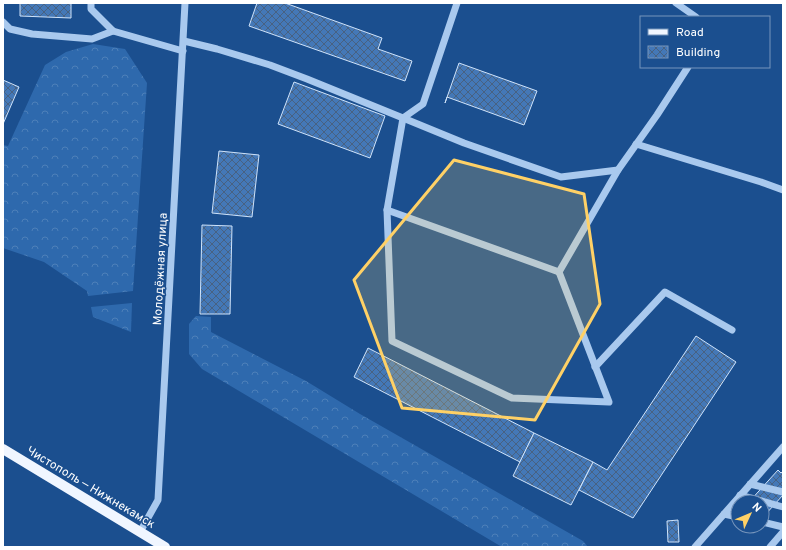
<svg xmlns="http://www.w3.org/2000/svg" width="786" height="550" viewBox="0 0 786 550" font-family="Overpass,sans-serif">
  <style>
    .forest { fill: url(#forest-crowns) }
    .building { fill: url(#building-cross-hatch); stroke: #cfe3fa }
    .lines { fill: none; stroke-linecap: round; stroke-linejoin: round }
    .minor { stroke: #a9c9ee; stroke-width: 7 }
    .major { stroke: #f0f6ff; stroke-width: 10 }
    .marked { fill: #ffd166; fill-opacity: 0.2; stroke: #ffd166; stroke-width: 3; stroke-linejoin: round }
    .labels { text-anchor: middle; stroke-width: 3; stroke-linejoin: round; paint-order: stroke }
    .street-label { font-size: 12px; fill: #fff; stroke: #1b4f8f }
  </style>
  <defs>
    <pattern id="forest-crowns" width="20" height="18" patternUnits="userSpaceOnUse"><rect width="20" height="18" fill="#2e69ad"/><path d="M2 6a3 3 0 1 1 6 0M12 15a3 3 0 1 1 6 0" fill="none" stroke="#4d80b9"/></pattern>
    <pattern id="building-cross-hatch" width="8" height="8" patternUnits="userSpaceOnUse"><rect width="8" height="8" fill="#4478b7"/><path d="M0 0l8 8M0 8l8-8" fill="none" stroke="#486282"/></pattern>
  </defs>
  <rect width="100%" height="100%" fill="#1b4f8f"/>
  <g class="forest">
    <path d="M93 44 125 49 147 83 133 291 88 296 87 291 44 262 3 248V145L8 146 45 65 66 52Z"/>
    <path d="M132 303 131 332 93 317 91 307Z"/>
    <path d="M196 316 211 317V332L306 381 360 414 583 541 588 547H502L202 369 189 354V324Z"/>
  </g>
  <g class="building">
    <path d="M20 3H71V18L20 16Z"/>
    <path d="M257 3H285L382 38 378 49 412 61 405 81 249 26Z"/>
    <path d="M459 63 537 91 524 125 447 97 445 103Z"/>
    <path d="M3 80 19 87 3 124Z"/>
    <path d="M294 82 385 116 370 158 278 124Z"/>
    <path d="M219 151 259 155 252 217 212 213Z"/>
    <path d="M202 225 232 226 230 314H200Z"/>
    <path d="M696 336 736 362 633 518 579 490 593 462 607 470Z"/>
    <path d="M368 348 534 433 520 462 354 377Z"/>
    <path d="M534 433 593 462 571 505 513 476Z"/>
    <path d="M778 470 781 473 783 471V495L765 515H762V502H749Z"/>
    <path d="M678 520 679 542H668L667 521Z"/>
  </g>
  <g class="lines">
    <g class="minor">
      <path d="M91 3V9L113 31 183 51"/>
      <path d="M457 3 423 104 403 118 387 210 559 272 618 170"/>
      <path d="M676 3 696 17"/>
      <path d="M3 22 10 29 32 34 92 39 113 31"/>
      <path d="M184 41 217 49 270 65 307 79 403 118 464 143 561 177 618 170 657 115 688 67"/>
      <path d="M636 144 761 182 783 190"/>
      <path d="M387 210 392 341 512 398 609 402 559 272"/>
      <path d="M595 367 665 292 732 330"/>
      <path d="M750 484 783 492"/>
      <path d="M740 495 783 507"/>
      <path d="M724 514 738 517"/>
      <path d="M762 522 783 527"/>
      <path d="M140 532 158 500 185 3"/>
      <path d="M695 547 783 447"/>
      <path d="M770 547 783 532"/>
    </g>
    <path class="major" d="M3 449 165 547"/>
  </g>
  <path class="marked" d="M454 160 584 194 600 304 535 420 402 408 354 280Z"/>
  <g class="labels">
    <g class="street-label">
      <text transform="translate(160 269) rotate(-87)" y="4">Молодёжная улица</text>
      <text transform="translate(91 487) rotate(31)" y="4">Чистополь — Нижнекамск</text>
    </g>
  </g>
  <rect width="786" height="550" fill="none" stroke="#ffffff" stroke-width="8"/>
  <rect x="640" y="16" width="130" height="52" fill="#1b4f8f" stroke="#7695bc"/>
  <rect x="648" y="29" width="20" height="6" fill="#f0f6ff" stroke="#7695bc"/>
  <text x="676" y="36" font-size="12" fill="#ffffff">Road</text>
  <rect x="648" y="46" width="20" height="12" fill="url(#building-cross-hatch)" stroke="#7695bc"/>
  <text x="676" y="56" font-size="12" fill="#ffffff">Building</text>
  <g transform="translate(750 514) rotate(46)"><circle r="19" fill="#1b4f8f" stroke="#7695bc"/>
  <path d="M0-3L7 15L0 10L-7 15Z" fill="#ffd166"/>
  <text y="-6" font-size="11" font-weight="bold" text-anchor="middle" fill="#ffffff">N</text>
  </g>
</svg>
